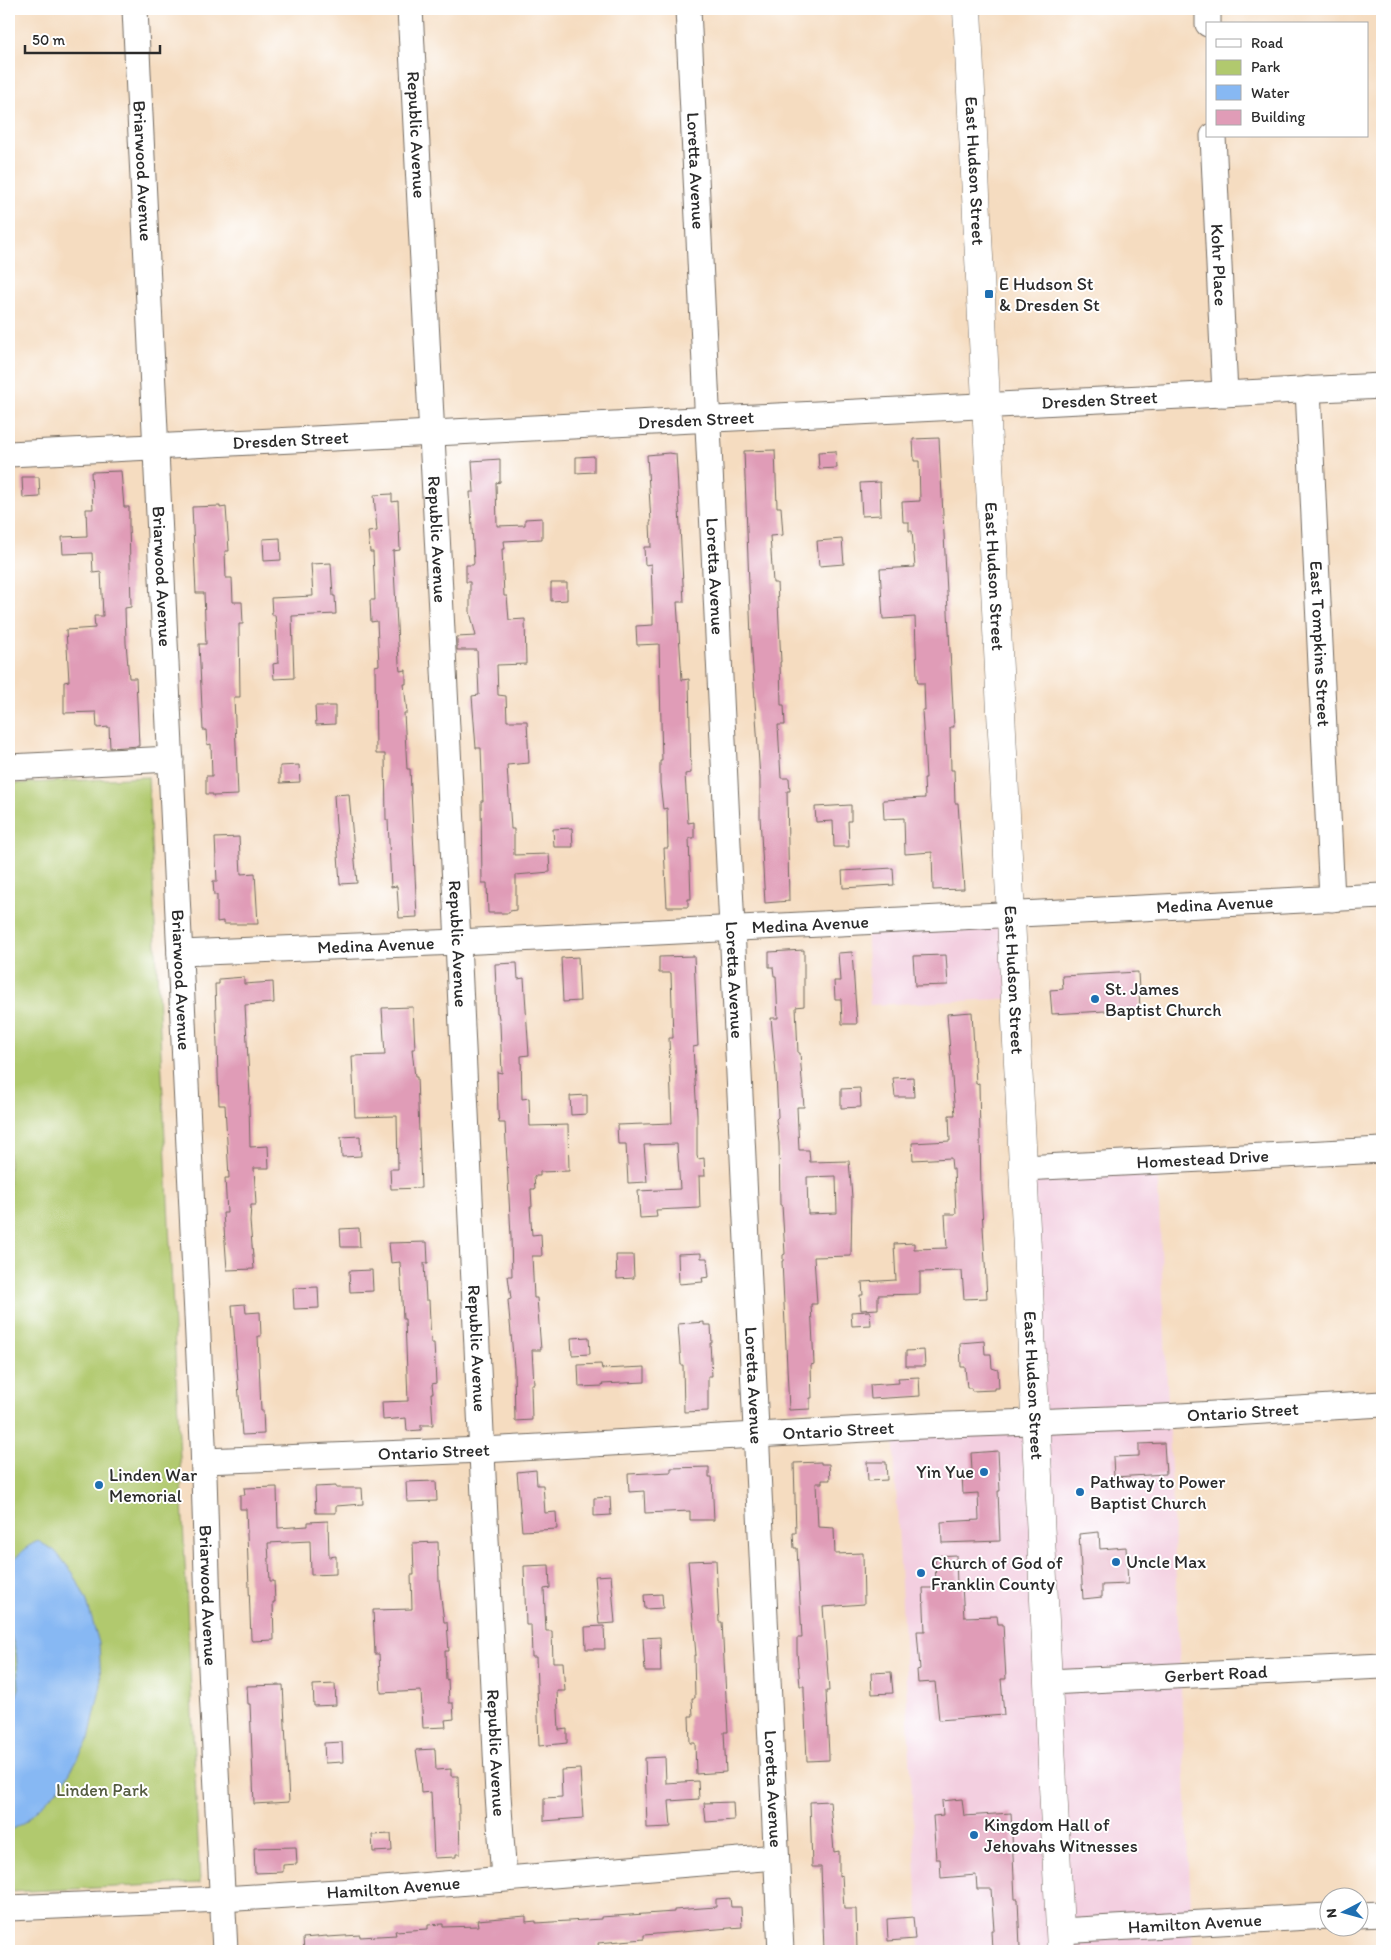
<svg xmlns="http://www.w3.org/2000/svg" width="1391" height="1960" viewBox="0 0 1391 1960" font-family="Itim,sans-serif">
  <style>
    .built { fill: #f3cfe0 }
    .green { fill: #b1c96e; stroke: #6e7a4c }
    .water { fill: #87b8f3; stroke: #59728f }
    .building { fill: #e09cb7; fill-rule: evenodd }
    .lines { fill: none; stroke-linecap: round; stroke-linejoin: round }
    .minor-casing { stroke: #72695f; stroke-width: 27 }
    .major-casing { stroke: #72695f; stroke-width: 29 }
    .minor { stroke: #fff; stroke-width: 25 }
    .major { stroke: #fff; stroke-width: 28 }
    .poi-dot { fill: #1f6fb2; stroke: #fff; stroke-width: 2 }
    .labels { text-anchor: middle; stroke-width: 4; stroke-linejoin: round; paint-order: stroke }
    .street-label { font-size: 18px; fill: #2b2b2b; stroke: #fff }
    .poi-label { font-size: 18px; fill: #2b2b2b; stroke: #fff; text-anchor: start }
    .park-label { font-size: 18px; fill: #535a3f; stroke: #fff }
  </style>
  <rect width="100%" height="100%" fill="#fff"/>
  <filter id="ink" filterUnits="userSpaceOnUse"><feTurbulence type="fractalNoise" baseFrequency=".02" numOctaves="2"/><feDisplacementMap in="SourceGraphic" scale="10" xChannelSelector="R" yChannelSelector="G"/><feConvolveMatrix kernelMatrix="1 2 1 2 8 2 1 2 1" color-interpolation-filters="sRGB"/></filter>
  <filter id="wash" filterUnits="userSpaceOnUse"><feTurbulence type="fractalNoise" baseFrequency=".0096" numOctaves="4" result="noise"/><feDisplacementMap in="SourceGraphic" scale="20" xChannelSelector="R" yChannelSelector="G"/><feGaussianBlur stdDeviation="1.12" result="paint"/><feColorMatrix in="noise" values="0 0 0 0 0 0 0 0 0 0 0 0 0 0 0 0 0 1.4 0 .05"/><feComposite in="paint" operator="in"/></filter>
  <g filter="url(#wash)">
    <rect width="100%" height="100%" fill="#f5dcc0"/>
    <g class="built">
      <path d="M1008 911 1027 998 870 1005 866 922Z"/>
      <path d="M1157 1163 1193 1951H920L893 1429 1037 1425 1022 1169Z"/>
    </g>
    <path class="green" d="M148 777 200 1883 9 1892V784Z"/>
    <path class="water" d="M38 1541 55 1551 73 1573 86 1599 99 1643 101 1685 89 1739 63 1784 26 1821 9 1831V1715L12 1709 19 1688 16 1653 9 1627V1571C14 1556 25 1547 38 1541Z"/>
    <g id="blocks">
      <g class="building">
        <path d="M939 438 954 727H950L951 770H954L955 803H958L964 889 933 890 932 852 905 854 904 818 884 819 883 800 925 798 924 778H926L922 710H925L924 683H918L917 678 915 617 883 619 880 569 915 567 912 531H909V522H903L902 502 920 501 919 461H914L913 439Z"/>
        <path d="M775 450 777 507H781L783 535 770 536 773 583H777L781 662H780L781 705H784L785 725H778L781 778H789L790 791H787L789 901 765 903 760 817V779L751 638 744 451Z"/>
        <path d="M836 451 837 468 819 469 818 452Z"/>
        <path d="M669 453 676 454 677 470 684 602H677L682 680 689 679 691 773 685 774 688 823 694 822V838H689L691 899H688V907H667L664 848H668L667 808 663 809 660 783V761H662L659 644 637 645 636 626 653 625V617L651 564 645 565 644 547H651L650 522H651L647 455Z"/>
        <path d="M594 456V472L576 473V457Z"/>
        <path d="M500 459V482L496 483 497 526 525 525V519L542 518V539L504 541 505 549H502L504 596H507L509 620 525 619 526 664 497 665 498 695 506 696 507 721H527L529 763 507 765 511 829H514V855L549 854 550 872 516 875V910L510 911 509 913H488L487 883H482L481 801H483L481 748H476L472 696 479 695 477 650H457V637L476 636 470 612V582H466V565H473L474 563 470 492H474L472 461Z"/>
        <path d="M121 471 124 507H129V524L131 607 125 608 126 643 129 678H136L139 746 110 748 109 727 97 728 96 712 64 713V682L69 681 66 630 95 628 94 616H103L101 572 93 573 92 553 63 554 62 537 87 536 86 509H93L91 472Z"/>
        <path d="M22 477H39L40 497 23 498Z"/>
        <path d="M880 482 881 515 862 516 860 483Z"/>
        <path d="M392 494V502L398 501 400 550 393 551 399 663 400 671 406 670V684H404L407 713H404L407 769H410L417 917 399 918 397 886 391 887 388 820H386L385 754H376L375 666 379 665 377 621 371 622 370 600H375L373 552H370L368 532 377 531 374 495Z"/>
        <path d="M220 506V508L226 507 229 551H225L226 578H232L233 602H242L243 624H239L240 697H234L238 795 213 796V794H206V776H212L211 744 207 745 206 730H203L199 644H206L204 593H196L192 507Z"/>
        <path d="M280 538 281 560 264 561 263 539Z"/>
        <path d="M842 539 844 564 819 566 817 541Z"/>
        <path d="M331 563 333 596H335L336 614 292 616 294 678 274 679 273 664 278 663 276 625 275 615H272L271 598 313 596 311 564Z"/>
        <path d="M551 583H567V600L551 601Z"/>
        <path d="M315 706H335V724L316 725Z"/>
        <path d="M299 765 300 782 280 783V766Z"/>
        <path d="M349 794 357 883 340 884 334 795Z"/>
        <path d="M851 805V821H848L849 847H834L833 821 816 822 815 807Z"/>
        <path d="M572 828 573 847H554L553 829Z"/>
        <path d="M239 837 241 874 255 873 258 924H223V921L217 922V895H214L213 881H217L215 838Z"/>
        <path d="M893 868 894 885 843 888 842 871Z"/>
        <path d="M804 950V1006L796 1007 798 1053H800L804 1107H797L799 1150H809L810 1162 849 1161 852 1197 851 1256 814 1257 817 1304H811L814 1364 811 1365 812 1398H810V1409L789 1410 782 1261H783V1255L785 1254 782 1205H780L779 1143 776 1119 778 1117 776 1074 771 1018H778L776 976H774L773 967H769V952ZM836 1176 837 1213 808 1214 807 1177Z"/>
        <path d="M852 952 857 1024H842L841 999H835L834 981H840L838 953Z"/>
        <path d="M946 955 948 985 915 986 913 956Z"/>
        <path d="M694 956 698 1046 693 1047 697 1115V1156L698 1159 704 1158 705 1176H699L700 1208 656 1210 657 1217 640 1218 638 1191 680 1189 677 1144 644 1145 647 1182 628 1183 626 1144H618L617 1125 672 1123 669 1038H673L671 973H659V957Z"/>
        <path d="M578 957 580 1001 563 1002 561 958Z"/>
        <path d="M517 963 518 979 524 978 529 1055 521 1056 522 1099 529 1098 530 1126 568 1125 569 1171 540 1172V1176H534L535 1189H531L532 1207H530L532 1235 541 1234 542 1256H532L534 1298H537L541 1350H532L534 1384H531L532 1420 515 1421 514 1367 508 1300 511 1299 508 1276H512L511 1236 505 1123H499L498 1113 497 1072 502 1073 500 1024 498 1013H497L495 964Z"/>
        <path d="M1138 972 1140 1009 1052 1014 1050 990 1063 989 1062 976Z"/>
        <path d="M244 977V984L273 982 274 1003 245 1005 250 1096 249 1104 250 1147 268 1146 269 1168H254L256 1205H251L250 1221 254 1269 227 1270 223 1213H227L225 1178H229L225 1105H219L215 984H219V979Z"/>
        <path d="M413 1007 415 1049H412L415 1077H417L421 1188 391 1189 390 1169H398L397 1116 355 1117 352 1056 385 1055 382 1008Z"/>
        <path d="M972 1012 976 1084 979 1083 981 1190 987 1298 964 1299 962 1271 920 1272V1294L878 1295V1309L861 1310 860 1295H863L862 1282 896 1280 894 1244 914 1243V1249L947 1248 945 1214H956L954 1169H952L951 1158 913 1160 912 1143 950 1141 949 1115H955L947 1014Z"/>
        <path d="M913 1077 914 1097H895L893 1078Z"/>
        <path d="M860 1088 861 1107 841 1108V1089Z"/>
        <path d="M587 1095V1114L571 1115 570 1096Z"/>
        <path d="M360 1136 361 1156 342 1157 341 1137Z"/>
        <path d="M359 1228 360 1247H341L340 1229Z"/>
        <path d="M427 1242 428 1263H424L426 1300H429L431 1343H434L436 1383 432 1384 433 1393H431L433 1425H421V1430L407 1431 406 1418 383 1420 382 1402 408 1401 405 1319H403L400 1262 391 1263 389 1243Z"/>
        <path d="M701 1253V1258H707L709 1277 702 1278 703 1282 679 1284 678 1254Z"/>
        <path d="M616 1255H633L634 1278 617 1279Z"/>
        <path d="M372 1270 373 1291 350 1292 349 1271Z"/>
        <path d="M318 1287 319 1308 294 1309 293 1288Z"/>
        <path d="M245 1304 246 1313 260 1312 261 1336H258L261 1411H263L264 1434 242 1435 232 1305Z"/>
        <path d="M870 1311 871 1325 852 1326 851 1312Z"/>
        <path d="M704 1322V1325H711L712 1343H710L712 1376H708V1411L684 1412 683 1365H681L678 1324Z"/>
        <path d="M589 1337 590 1354 572 1355 571 1338Z"/>
        <path d="M984 1341 985 1354H991L992 1368 998 1370 999 1388H994V1390L972 1391 971 1388H967L965 1367H961L960 1343Z"/>
        <path d="M924 1350 925 1366H906V1351Z"/>
        <path d="M601 1364 602 1369 645 1367V1382L602 1384 603 1386 579 1387 578 1365Z"/>
        <path d="M919 1377 920 1396 871 1399 870 1385 899 1383 898 1378Z"/>
        <path d="M1164 1443 1166 1474 1114 1477 1113 1457 1139 1456V1444Z"/>
        <path d="M998 1451 1000 1491H998L1000 1541 942 1543 941 1522 979 1520 978 1493 963 1494 962 1472 972 1471 971 1453Z"/>
        <path d="M821 1462V1464H829L830 1480H822V1483H816L818 1527 834 1528 835 1554 863 1553 864 1604 823 1607 829 1691H826L829 1756V1760L807 1761 804 1691V1686H800L797 1652V1638H802L797 1548H794L793 1533H796L794 1463Z"/>
        <path d="M867 1462H886L887 1480 868 1481Z"/>
        <path d="M709 1467V1477H712L714 1520H690V1511L645 1513 644 1491 629 1492 628 1474 671 1472V1468Z"/>
        <path d="M536 1470 537 1485H543L545 1513 556 1512 557 1529 522 1531 517 1472Z"/>
        <path d="M436 1481 437 1501 407 1502 406 1482Z"/>
        <path d="M336 1486V1488H362L363 1504 336 1506V1513H316L315 1487Z"/>
        <path d="M277 1487 278 1528 308 1526V1522L328 1521 329 1557 336 1556V1574L311 1575 310 1541 268 1543 270 1581H274L275 1602H273L274 1640 252 1641 251 1639 246 1509H240V1495H245L244 1488Z"/>
        <path d="M610 1497 611 1515 594 1516V1498Z"/>
        <path d="M1099 1532 1100 1549 1126 1547 1128 1584 1102 1585V1597L1083 1599 1079 1534Z"/>
        <path d="M438 1542 439 1581 444 1622H447L449 1651H445L446 1680 448 1679 449 1703H453L454 1719 445 1720 446 1727 423 1728 421 1691 381 1693 379 1654H375L373 1610 412 1609 411 1575H414L413 1543Z"/>
        <path d="M956 1555 957 1586H962L964 1617 997 1616 998 1624H1003L1006 1679H1001L1004 1715 939 1720 935 1682 918 1683 917 1670 920 1669 917 1631H925L923 1588H936L935 1556Z"/>
        <path d="M716 1560 719 1622H722L724 1660 728 1732H724L726 1772 696 1774 695 1743H690L689 1716H693L692 1698H695L694 1655H696L688 1561Z"/>
        <path d="M549 1565 550 1588 544 1589 546 1631H552L553 1662H563L565 1691H557L559 1730 567 1729V1743L539 1746 536 1657H532L531 1625H526L524 1566Z"/>
        <path d="M611 1575 615 1623 599 1624 595 1576Z"/>
        <path d="M662 1594 663 1608 645 1609 644 1595Z"/>
        <path d="M604 1626 605 1649H586L585 1627Z"/>
        <path d="M660 1637 661 1672H645L643 1638Z"/>
        <path d="M891 1672 893 1693 872 1694 871 1673Z"/>
        <path d="M335 1684 336 1705 314 1706 313 1685Z"/>
        <path d="M283 1685 289 1802 254 1804 250 1704H248L247 1686Z"/>
        <path d="M342 1742 343 1762 325 1763 324 1743Z"/>
        <path d="M435 1749 436 1770 451 1769V1776H458L460 1854H456V1857L434 1858 431 1792 421 1793 420 1776 416 1750Z"/>
        <path d="M665 1757 666 1783 698 1781 699 1799 669 1801 671 1827 647 1828 645 1758Z"/>
        <path d="M580 1769 583 1818 544 1821V1798L562 1797 561 1770Z"/>
        <path d="M962 1799 964 1816 1011 1813 1015 1899H1018L1020 1948 1015 1949V1951H992L991 1930H994L991 1889H977L976 1875 941 1878 940 1859H936L933 1816 943 1815 942 1801Z"/>
        <path d="M830 1801 834 1852 839 1851V1876L842 1875 844 1909H856L857 1951H824L821 1867H812L810 1802Z"/>
        <path d="M733 1802 734 1820 706 1822 704 1803Z"/>
        <path d="M391 1834 392 1851 373 1852 372 1835Z"/>
        <path d="M296 1847 297 1864 283 1865V1872L255 1873 254 1848Z"/>
        <path d="M730 1898 731 1907H741L742 1927 644 1935V1939L598 1943 599 1951H513V1946L452 1950V1951H304L303 1938 327 1936V1937L360 1935V1937L396 1935 395 1931 428 1929V1925L443 1924V1927L478 1926 477 1920 526 1916V1922L536 1921V1923L601 1919V1917L674 1912V1910L716 1907V1899Z"/>
        <path d="M913 1917 915 1939 888 1941 887 1919Z"/>
      </g>
    </g>
  </g>
  <g filter="url(#ink)">
    <use href="#blocks" fill-opacity="0" stroke="#72695f" stroke-width="1"/>
    <g class="lines">
      <g class="minor-casing">
        <g id="minor">
          <path id="s1" d="M135 9 203 1442 208 1608 225 1951"/>
          <path id="s2" d="M410 9 458 942 498 1795 504 1878"/>
          <path id="s3" d="M688 9 781 1951"/>
          <path d="M1208 9V24"/>
          <path id="s4" d="M1213 136 1225 394"/>
          <path id="s5" d="M1308 389 1332 899"/>
          <path id="s6" d="M9 454 1382 386"/>
          <path d="M9 767 171 759"/>
          <path id="s7" d="M180 953 458 942 1382 896"/>
          <path id="s8" d="M1023 1168 1382 1150"/>
          <path id="s9" d="M204 1461 482 1450 922 1426 1163 1417 1382 1404"/>
          <path id="s10" d="M1048 1682 1382 1666"/>
          <path id="s11" d="M9 1908 222 1899 370 1890 776 1857"/>
          <path d="M1358 1915 1382 1914"/>
          <path id="s12" d="M1060 1931 1328 1916"/>
        </g>
      </g>
      <g class="major-casing">
        <g id="major">
          <path id="s13" d="M967 9 1061 1951"/>
        </g>
      </g>
      <use href="#minor" class="minor"/>
      <use href="#major" class="major"/>
    </g>
  </g>
  <g class="poi-dot">
    <rect x="984" y="289" width="10" height="10" rx="2.5"/>
    <circle cx="1095" cy="999" r="5"/>
    <circle cx="984" cy="1472" r="5"/>
    <circle cx="99" cy="1485" r="5"/>
    <circle cx="1080" cy="1492" r="5"/>
    <circle cx="1116" cy="1562" r="5"/>
    <circle cx="921" cy="1573" r="5"/>
    <circle cx="974" cy="1835" r="5"/>
  </g>
  <g class="labels">
    <g class="street-label">
      <text dy="6" stroke="none"><textPath href="#s2" startOffset="126">Republic Avenue</textPath></text>
      <text dy="6" stroke="none"><textPath href="#s1" startOffset="162">Briarwood Avenue</textPath></text>
      <text dy="6" stroke="none"><textPath href="#s3" startOffset="162">Loretta Avenue</textPath></text>
      <text dy="6" stroke="none"><textPath href="#s13" startOffset="162">East Hudson Street</textPath></text>
      <text dy="6" stroke="none"><textPath href="#s4" startOffset="129">Kohr Place</textPath></text>
      <text dy="6" stroke="none"><textPath href="#s6" startOffset="1092">Dresden Street</textPath></text>
      <text dy="6" stroke="none"><textPath href="#s6" startOffset="688">Dresden Street</textPath></text>
      <text dy="6" stroke="none"><textPath href="#s6" startOffset="282">Dresden Street</textPath></text>
      <text dy="6" stroke="none"><textPath href="#s2" startOffset="531">Republic Avenue</textPath></text>
      <text dy="6" stroke="none"><textPath href="#s1" startOffset="568">Briarwood Avenue</textPath></text>
      <text dy="6" stroke="none"><textPath href="#s3" startOffset="568">Loretta Avenue</textPath></text>
      <text dy="6" stroke="none"><textPath href="#s13" startOffset="568">East Hudson Street</textPath></text>
      <text dy="6" stroke="none"><textPath href="#s5" startOffset="255">East Tompkins Street</textPath></text>
      <text dy="6" stroke="none"><textPath href="#s7" startOffset="1036">Medina Avenue</textPath></text>
      <text dy="6" stroke="none"><textPath href="#s7" startOffset="631">Medina Avenue</textPath></text>
      <text dy="6" stroke="none"><textPath href="#s2" startOffset="936">Republic Avenue</textPath></text>
      <text dy="6" stroke="none"><textPath href="#s7" startOffset="196">Medina Avenue</textPath></text>
      <text dy="6" stroke="none"><textPath href="#s1" startOffset="972">Briarwood Avenue</textPath></text>
      <text dy="6" stroke="none"><textPath href="#s3" startOffset="972">Loretta Avenue</textPath></text>
      <text dy="6" stroke="none"><textPath href="#s13" startOffset="972">East Hudson Street</textPath></text>
      <text dy="6" stroke="none"><textPath href="#s8" startOffset="180">Homestead Drive</textPath></text>
      <text dy="6" stroke="none"><textPath href="#s2" startOffset="1341">Republic Avenue</textPath></text>
      <text dy="6" stroke="none"><textPath href="#s3" startOffset="1378">Loretta Avenue</textPath></text>
      <text dy="6" stroke="none"><textPath href="#s13" startOffset="1378">East Hudson Street</textPath></text>
      <text dy="6" stroke="none"><textPath href="#s9" startOffset="1040">Ontario Street</textPath></text>
      <text dy="6" stroke="none"><textPath href="#s9" startOffset="635">Ontario Street</textPath></text>
      <text dy="6" stroke="none"><textPath href="#s9" startOffset="230">Ontario Street</textPath></text>
      <text dy="6" stroke="none"><textPath href="#s1" startOffset="1588">Briarwood Avenue</textPath></text>
      <text dy="6" stroke="none"><textPath href="#s10" startOffset="168">Gerbert Road</textPath></text>
      <text dy="6" stroke="none"><textPath href="#s2" startOffset="1746">Republic Avenue</textPath></text>
      <text dy="6" stroke="none"><textPath href="#s3" startOffset="1782">Loretta Avenue</textPath></text>
      <text dy="6" stroke="none"><textPath href="#s11" startOffset="385">Hamilton Avenue</textPath></text>
      <text dy="6" stroke="none"><textPath href="#s12" startOffset="135">Hamilton Avenue</textPath></text>
    </g>
    <g class="poi-label">
      <text x="999" y="290">E Hudson St<tspan x="999" dy="21">&amp; Dresden St</tspan></text>
      <text x="1105" y="995">St. James<tspan x="1105" dy="21">Baptist Church</tspan></text>
      <text x="974" y="1478" text-anchor="end">Yin Yue</text>
      <text x="109" y="1481">Linden War<tspan x="109" dy="21">Memorial</tspan></text>
      <text x="1090" y="1488">Pathway to Power<tspan x="1090" dy="21">Baptist Church</tspan></text>
      <text x="1126" y="1568">Uncle Max</text>
      <text x="931" y="1569">Church of God of<tspan x="931" dy="21">Franklin County</tspan></text>
      <text x="984" y="1831">Kingdom Hall of<tspan x="984" dy="21">Jehovahs Witnesses</tspan></text>
    </g>
    <g class="park-label">
      <text x="102" y="1796">Linden Park</text>
    </g>
  </g>
  <rect width="1391" height="1960" fill="none" stroke="#fff" stroke-width="30"/>
  <rect x="1206" y="22" width="162" height="115" fill="#ffffff" stroke="#aaaaaa"/>
  <rect x="1216" y="39" width="25" height="8" fill="#ffffff" stroke="#aaaaaa"/>
  <text x="1251" y="48" font-size="15" fill="#2b2b2b">Road</text>
  <rect x="1216" y="60" width="25" height="15" fill="#b1c96e" stroke="#aaaaaa"/>
  <text x="1251" y="72" font-size="15" fill="#2b2b2b">Park</text>
  <rect x="1216" y="85" width="25" height="15" fill="#87b8f3" stroke="#aaaaaa"/>
  <text x="1251" y="98" font-size="15" fill="#2b2b2b">Water</text>
  <rect x="1216" y="110" width="25" height="15" fill="#e09cb7" stroke="#aaaaaa"/>
  <text x="1251" y="122" font-size="15" fill="#2b2b2b">Building</text>
  <g transform="translate(1344 1912) rotate(264)"><circle r="24" fill="#ffffff" stroke="#aaaaaa"/>
  <path d="M0-4L9 19L0 12L-9 19Z" fill="#1f6fb2"/>
  <text y="-8" font-size="14" font-weight="bold" text-anchor="middle" fill="#2b2b2b">N</text>
  </g>
  <path d="M25 45v8h135v-8" fill="none" stroke="#2b2b2b" stroke-width="2.5"/>
  <text x="32" y="45" font-size="15" fill="#2b2b2b" stroke="#ffffff" stroke-width="4" paint-order="stroke">50 m</text>
</svg>
